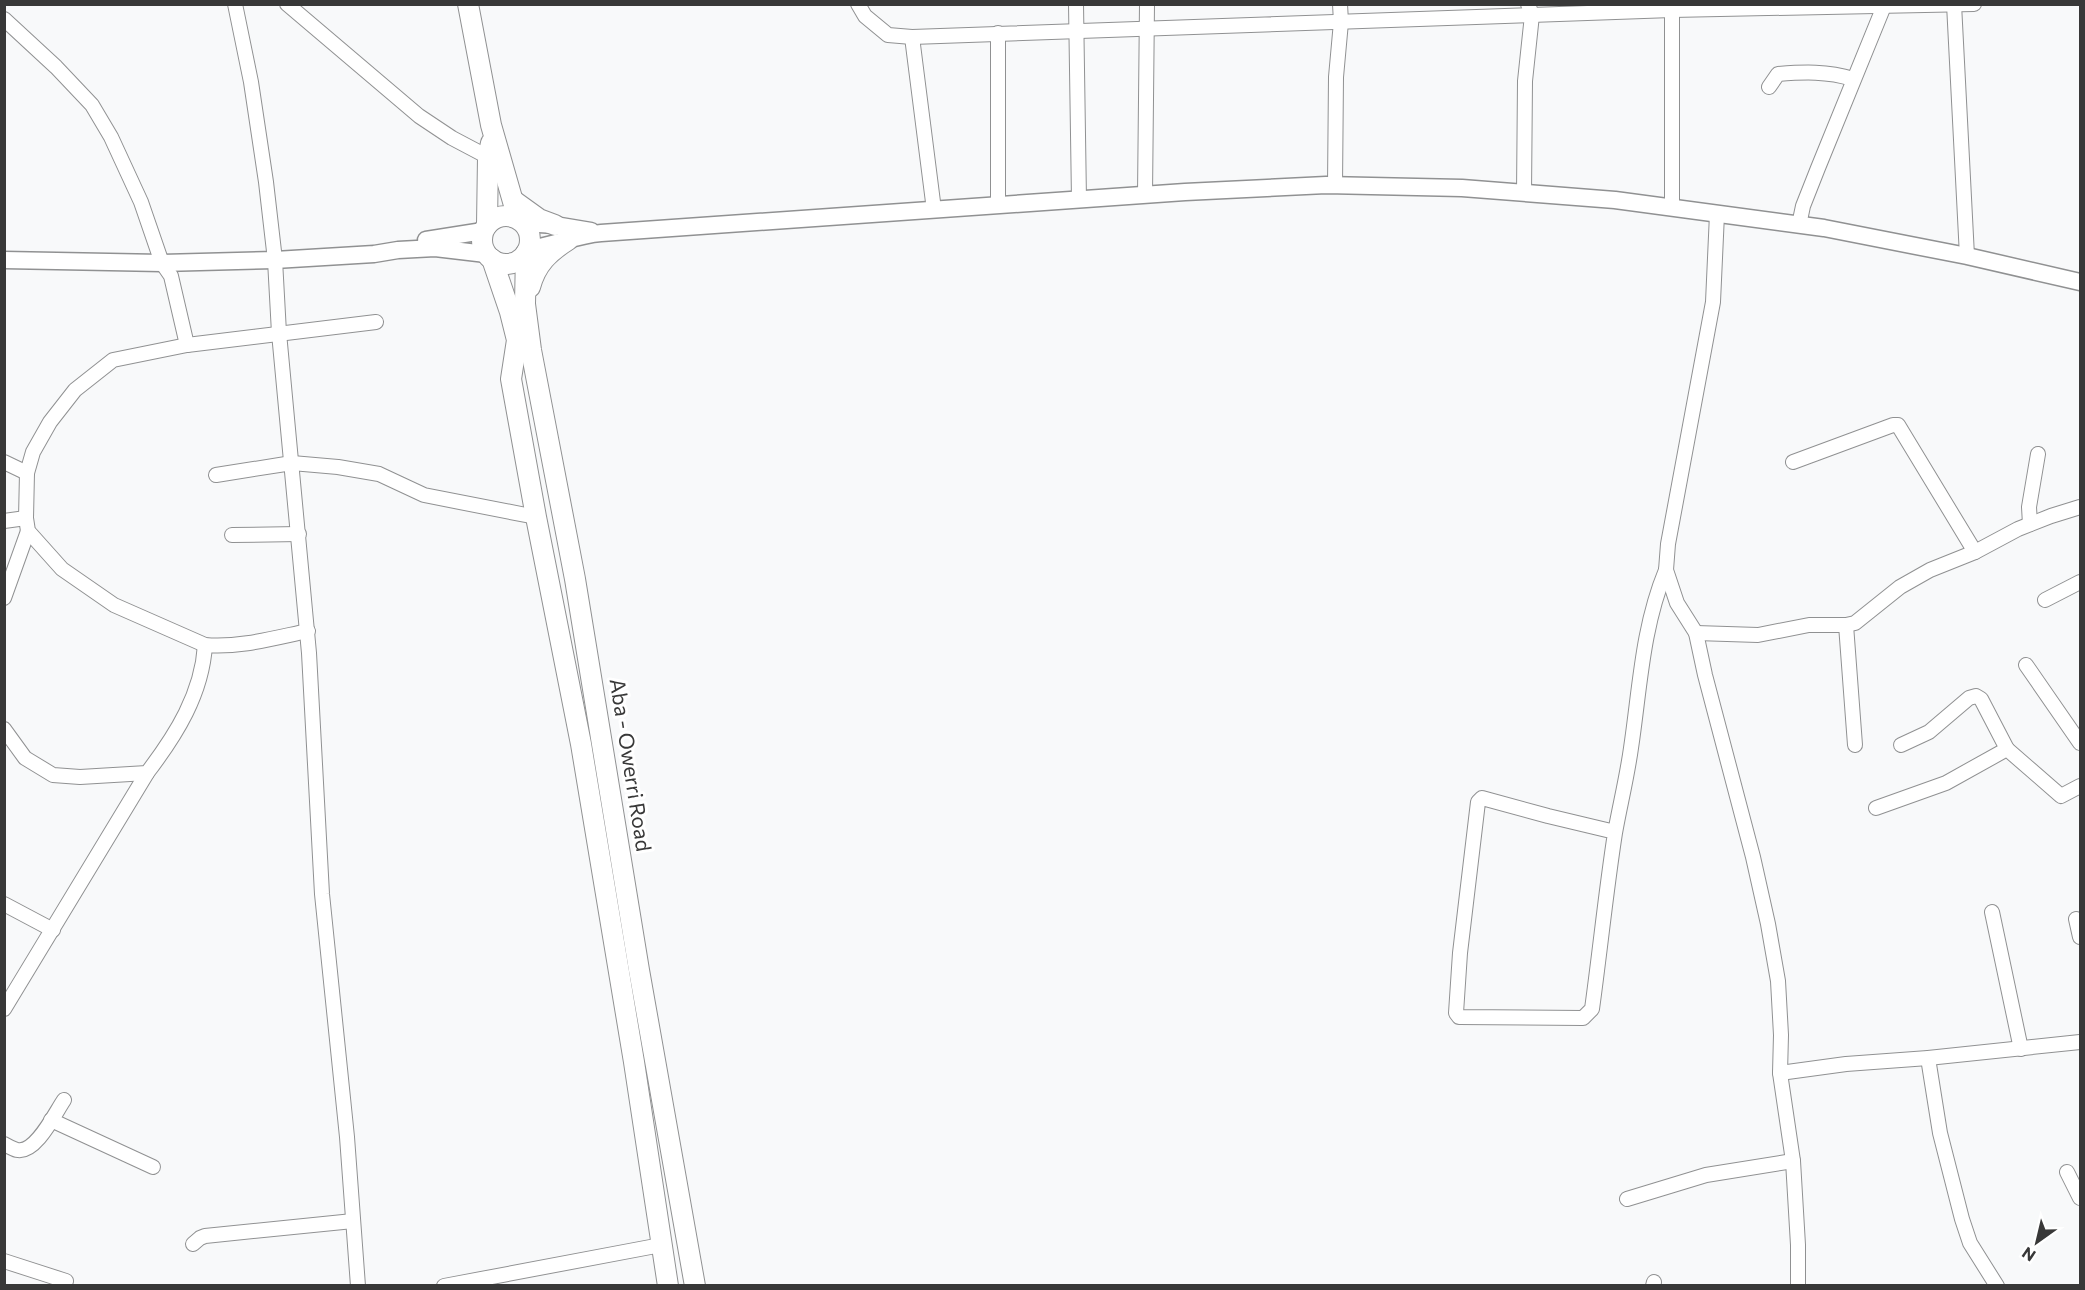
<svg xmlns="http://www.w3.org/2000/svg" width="2085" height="1290" viewBox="0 0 2085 1290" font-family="Commissioner,sans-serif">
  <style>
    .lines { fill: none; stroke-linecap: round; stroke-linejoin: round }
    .minor-casing { stroke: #909192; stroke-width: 16 }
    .major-casing { stroke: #909192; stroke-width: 19 }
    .highway-casing { stroke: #909192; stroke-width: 22 }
    .minor { stroke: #fff; stroke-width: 14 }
    .major { stroke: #fff; stroke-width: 16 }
    .highway { stroke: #fff; stroke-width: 20 }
    .labels { text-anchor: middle; stroke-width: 6; stroke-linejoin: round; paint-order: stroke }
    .street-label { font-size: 21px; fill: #383838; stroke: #fff }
  </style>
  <rect width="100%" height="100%" fill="#f8f9fa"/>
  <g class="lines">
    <g class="minor-casing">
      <g id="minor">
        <path d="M235 4 251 82 266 182 275 260 279 333 309 653 322 894 347 1137 358 1286"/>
        <path d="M287 4 419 116 452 138 488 157"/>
        <path d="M858 4 865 16 888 35 912 37"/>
        <path d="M1076 4 1079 200"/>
        <path d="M1954 4 1967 256"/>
        <path d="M1672 10V208"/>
        <path d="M4 19 56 67 92 105 111 137 141 202 162 263 171 276 187 345"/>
        <path d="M1769 87 1778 74C1804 72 1827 71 1853 79"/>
        <path d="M1335 185 1336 77 1341 22 1340 4"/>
        <path d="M1524 193 1525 81 1532 15 1528 4"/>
        <path d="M1145 194 1147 4"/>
        <path d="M998 205V33"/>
        <path d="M934 210 912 37 1672 10 1974 4"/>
        <path d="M1717 214 1713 302 1668 544 1666 570 1677 603 1696 633 1705 675 1753 857 1768 924 1778 981 1781 1035 1780 1073 1793 1161 1798 1245V1286"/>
        <path d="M1799 225 1803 206 1818 168 1884 6"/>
        <path d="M4 462 27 473"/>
        <path d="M1793 462 1893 425H1898L1975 552"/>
        <path d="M216 475 292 463 338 467 379 474 424 495 536 517"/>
        <path d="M4 521 26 518"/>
        <path d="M2030 524 2029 507 2038 454"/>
        <path d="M232 535 299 534"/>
        <path d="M4 598 28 531"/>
        <path d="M2045 600 2080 582"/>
        <path d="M1846 625 1855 745"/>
        <path d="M308 631C274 638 239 648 205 645L114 605 62 569 28 531 26 518 27 473 33 452 50 422 75 390 113 360 187 345 376 322"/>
        <path d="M1696 633 1758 635 1809 625H1846L1855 623 1900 587 1930 570 1975 552 2018 529 2051 516 2080 507"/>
        <path d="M2026 665 2080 743"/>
        <path d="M4 729 25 758 53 775 80 777 147 773C176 735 202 694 205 645"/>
        <path d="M1901 745 1929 732 1969 698 1976 696 1981 699 2007 749"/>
        <path d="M1876 808 1946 783 2007 749 2061 796 2080 786"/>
        <path d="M1615 832 1548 816 1482 798 1478 802 1460 953 1456 1013 1459 1017 1583 1018 1592 1009C1600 951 1606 891 1615 833 1620 805 1627 777 1631 748 1640 688 1642 628 1666 570"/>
        <path d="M4 904 53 930"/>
        <path d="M1992 912 2021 1049"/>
        <path d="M2076 919 2080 937"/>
        <path d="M4 1009 147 773"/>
        <path d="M1928 1058 1940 1133 1962 1219 1970 1243 1997 1286"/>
        <path d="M1780 1073 1846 1064 1928 1058 2080 1042"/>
        <path d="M51 1120 153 1167"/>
        <path d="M4 1144C8 1146 13 1149 17 1150 36 1154 55 1113 64 1100"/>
        <path d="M2067 1172 2080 1198"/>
        <path d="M1627 1199 1706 1175 1793 1161"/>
        <path d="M193 1244 200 1238 205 1236 353 1221"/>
        <path d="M4 1261 66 1281"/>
        <path d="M444 1286 661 1245"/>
        <path d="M1653 1286 1654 1282"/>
      </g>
    </g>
    <g class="major-casing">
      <g id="major">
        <path d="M523 223 555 225 591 231"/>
        <path d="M426 240 483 231"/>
        <path d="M528 249C553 246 576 235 601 233L1185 192 1326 185 1462 188 1615 200 1824 228 1967 256 2080 282"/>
        <path d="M4 260 162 263 275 260 374 254 398 250 435 248 486 254"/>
      </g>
    </g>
    <g class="highway-casing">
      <g id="highway">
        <path d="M468 4 491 125 518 219"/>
        <path d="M514 201 539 219 555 225"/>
        <circle cx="506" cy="240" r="24"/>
        <path d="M487 225 488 157 491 143"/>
        <path d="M526 253 525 304 531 350 575 579 639 970 695 1286"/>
        <path d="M492 259 510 312 517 340 511 379 536 517 581 744 634 1062 668 1286"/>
        <path d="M530 287C536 264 549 252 568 240"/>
      </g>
    </g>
    <use href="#minor" class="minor"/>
    <use href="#major" class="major"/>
    <use href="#highway" class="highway"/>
  </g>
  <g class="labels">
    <g class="street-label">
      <text transform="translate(630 765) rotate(81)" y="7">Aba - Owerri Road</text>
    </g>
  </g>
  <rect width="2085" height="1290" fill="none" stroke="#383838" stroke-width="12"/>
  <g transform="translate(2037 1242) rotate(214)" stroke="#ffffff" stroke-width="4.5" paint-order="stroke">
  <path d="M0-4.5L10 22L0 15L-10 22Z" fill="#383838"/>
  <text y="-9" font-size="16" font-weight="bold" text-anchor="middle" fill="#383838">N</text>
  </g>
</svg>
